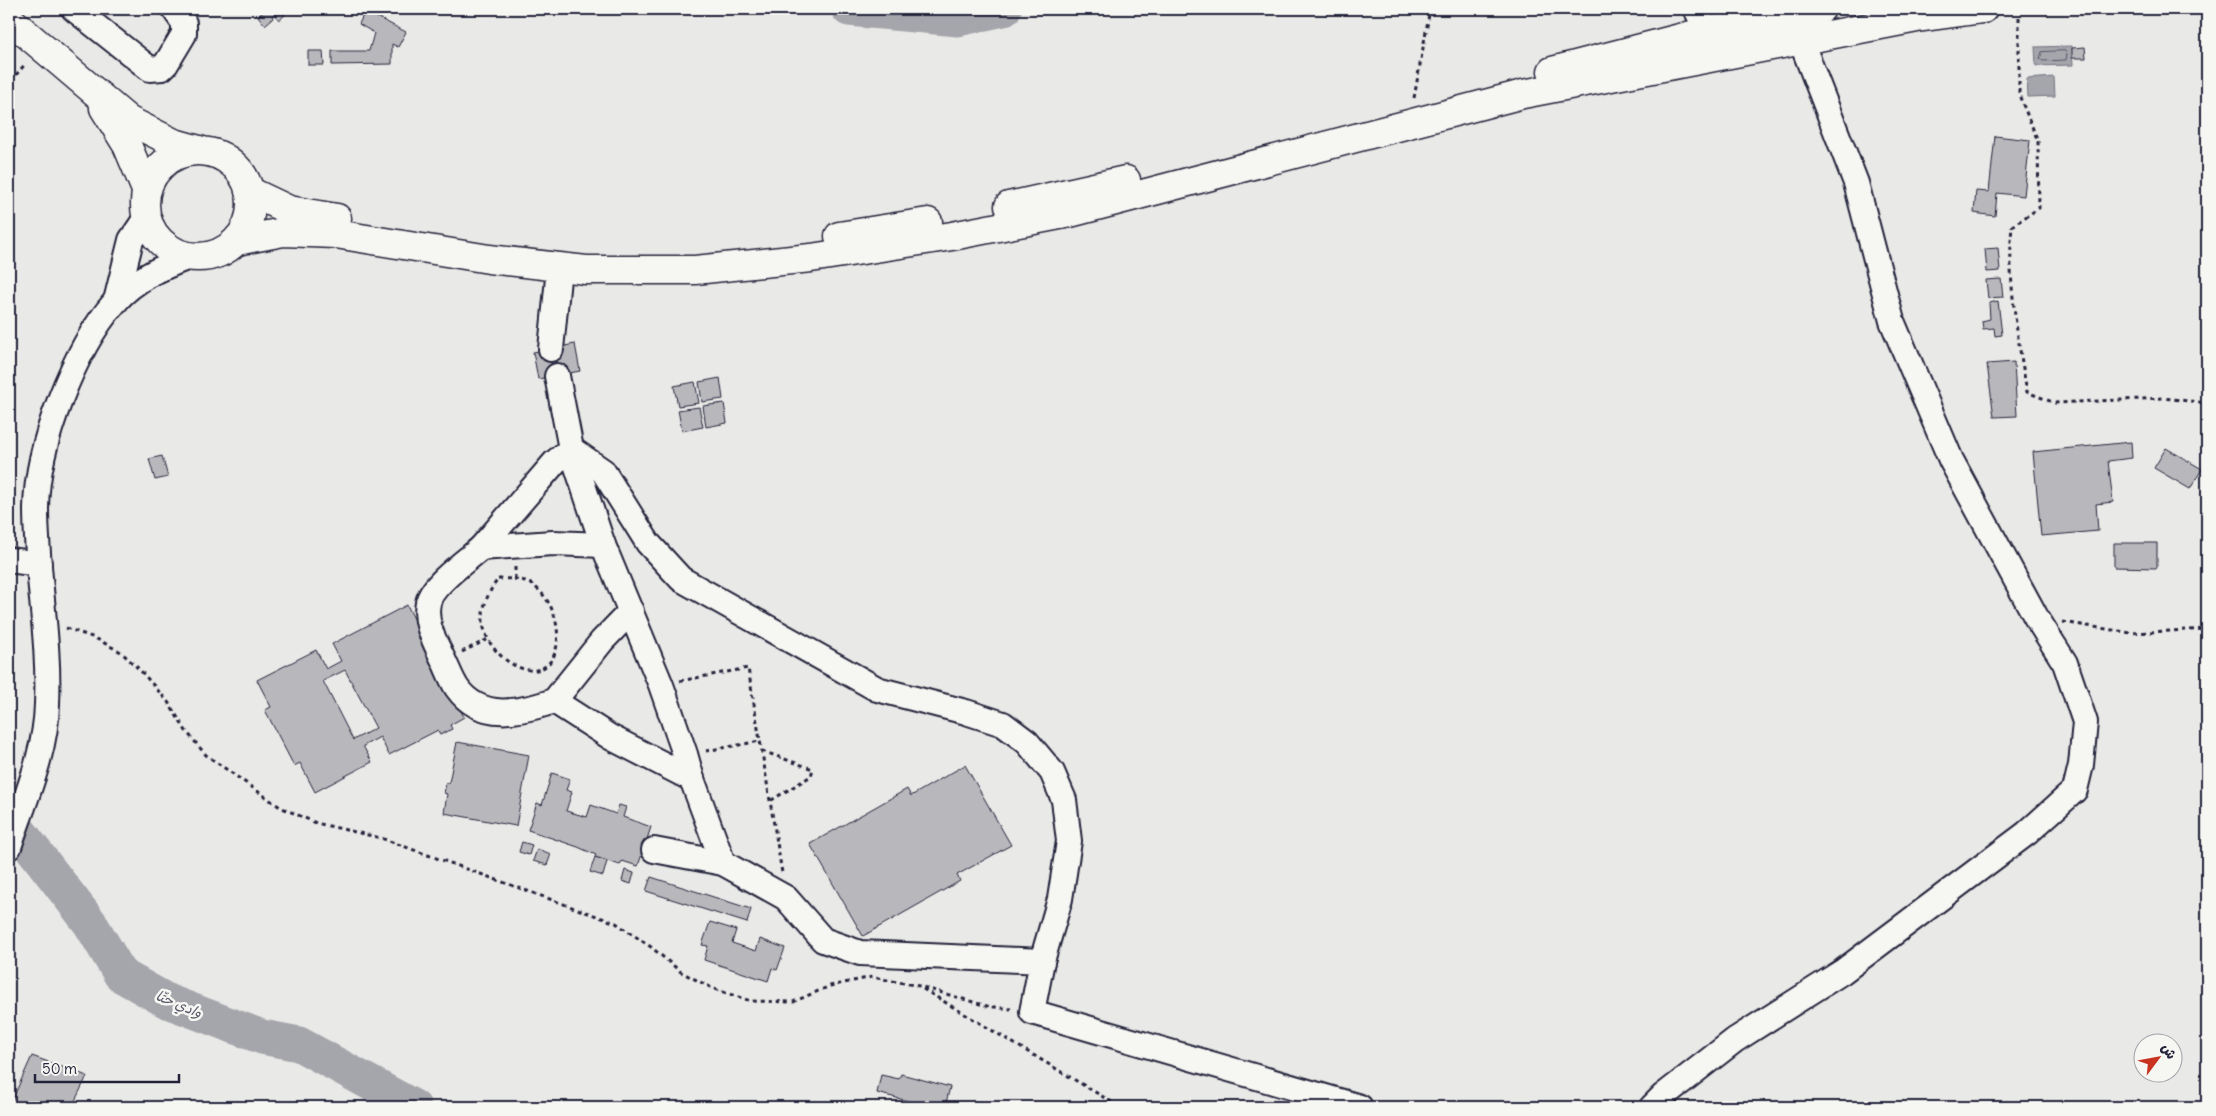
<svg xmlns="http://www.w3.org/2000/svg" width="2216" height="1116" viewBox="0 0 2216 1116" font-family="Delius,'Playpen Sans Arabic',sans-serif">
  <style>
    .water { fill: #a5a5ac; stroke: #71717f }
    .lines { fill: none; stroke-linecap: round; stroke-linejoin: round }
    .shore { stroke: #565668; stroke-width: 1 }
    .river { stroke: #a5a5ac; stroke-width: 35 }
    .building { fill: #b8b8bc; stroke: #22223b; fill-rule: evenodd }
    .minor-casing { stroke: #22223b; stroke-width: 28 }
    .major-casing { stroke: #22223b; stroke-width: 31 }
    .path { stroke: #22223b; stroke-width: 3; stroke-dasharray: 4 4; stroke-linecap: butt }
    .minor { stroke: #f6f6f2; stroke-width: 24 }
    .major { stroke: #f6f6f2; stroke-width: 28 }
    .labels { text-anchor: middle; stroke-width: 5; stroke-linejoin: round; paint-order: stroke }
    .water-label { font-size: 14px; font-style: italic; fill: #565668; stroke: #f6f6f2 }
  </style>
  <rect width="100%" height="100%" fill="#e9e9e7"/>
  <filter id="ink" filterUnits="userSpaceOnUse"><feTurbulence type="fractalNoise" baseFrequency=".02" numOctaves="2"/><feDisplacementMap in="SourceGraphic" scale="10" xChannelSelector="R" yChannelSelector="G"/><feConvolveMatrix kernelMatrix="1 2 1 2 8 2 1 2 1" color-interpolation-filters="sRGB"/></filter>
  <g filter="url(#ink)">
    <g class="water">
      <path d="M2072 46 2073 65 2036 66 2035 47Z"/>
      <path d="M2054 77 2055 96 2028 97 2027 79Z"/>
    </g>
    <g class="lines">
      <path class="shore" d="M2065 51 2067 54 2066 60 2043 61 2040 59 2042 52Z"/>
      <g class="river">
        <path d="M849 9 958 19 1004 9"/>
        <path d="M9 818 90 923 121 975 167 1001 262 1037 299 1044 414 1107"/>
      </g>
    </g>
    <g class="building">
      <path d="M267 9H279L285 15 279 20 274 14 272 16 273 18 265 25 258 16Z"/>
      <path d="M365 11 406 32 398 47 392 44V64L332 65V51H369L374 33 359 24Z"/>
      <path d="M2085 47 2086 58H2072V48Z"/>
      <path d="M308 51H323L324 65H308Z"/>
      <path d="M1995 136 2030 140 2024 196 1997 193 1995 216 1974 213 1976 191 1989 192Z"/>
      <path d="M1998 248 2000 271 1987 272 1985 249Z"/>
      <path d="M2001 279 2003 297 1988 298 1986 280Z"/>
      <path d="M1998 301 2002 335 1995 336 1994 328 1983 329 1982 321 1990 319 1989 303Z"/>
      <path d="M575 344 580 371 538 379 533 352Z"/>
      <path d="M2014 362 2017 416 1994 417 1987 364Z"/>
      <path d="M720 378 723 399 702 402 699 382Z"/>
      <path d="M695 382 699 403 678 406 674 386Z"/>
      <path d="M724 403 727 423 706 427 703 406Z"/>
      <path d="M699 407 703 427 682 431 678 410Z"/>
      <path d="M2131 442 2132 458 2108 461 2113 502 2096 504 2098 531 2041 536 2033 452Z"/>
      <path d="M2166 448 2202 469 2190 489 2154 468Z"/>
      <path d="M162 456 168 477 155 480 149 459Z"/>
      <path d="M2114 543H2157V568L2114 567Z"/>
      <path d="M407 605 464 717 450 725 452 729 440 735 438 730 389 755 380 737 363 746 372 762 315 792 300 763 294 766 265 710 271 707 257 680 316 650 326 669 341 661 332 644ZM345 670 376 728 353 740 323 681Z"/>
      <path d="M457 742 529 755 516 826 444 813 447 794 444 793 446 783H449Z"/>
      <path d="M965 765 1011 845 957 875 960 881 863 936 810 844 907 789 911 796Z"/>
      <path d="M552 773 570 779 566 790 572 792 566 811 587 817 591 805 616 814 619 805 626 807 623 817 651 827 638 866 622 861 620 865 595 857 596 855 578 847 528 830 537 803 542 805Z"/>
      <path d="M522 842 532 845 529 855 519 852Z"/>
      <path d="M537 849 551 854 547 865 533 861Z"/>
      <path d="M595 857 607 861 603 876 590 872Z"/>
      <path d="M625 870 634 873 631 884 622 881Z"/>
      <path d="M651 877 751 909 747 923 646 891Z"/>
      <path d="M710 922 736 930 732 943 756 951 760 939 785 948 777 970 772 968 768 981 704 960 708 946 702 945Z"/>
      <path d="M32 1056 87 1076 72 1107H9Z"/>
      <path d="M901 1074 950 1087 945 1107H932L877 1093 881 1075 899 1079Z"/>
    </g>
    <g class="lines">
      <g class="minor-casing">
        <g id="minor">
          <path d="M74 9 150 69 162 68 166 64 184 34V23L174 9"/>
          <path d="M1696 9 1707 31"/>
          <path d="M116 301 131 240 146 218"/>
          <path d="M551 349 559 268"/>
          <path d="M557 376 571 449 603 545 661 685 685 754 692 779 723 863 786 898 823 940 860 953 1042 961 1032 1012 1360 1107"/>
          <path d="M603 545 553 543 481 548 555 462 571 449 603 471 648 543 681 579 877 689 966 712 1003 724 1027 742 1052 772 1064 800 1069 841 1060 899 1042 961"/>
          <path d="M481 548C467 560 431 585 428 603 424 622 434 640 442 657 447 667 451 679 457 688 481 722 521 712 554 701"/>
          <path d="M9 560 39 564"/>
          <path d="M631 611 602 641 554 701 610 737 692 779"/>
          <path d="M9 847C24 801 46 753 47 704 50 639 36 573 36 508 37 444 74 349 115 302 135 279 162 267 189 257"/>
          <path d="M654 850 723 863"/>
          <path d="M1652 1107 1663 1096 1735 1040 1842 972 2027 833 2075 790 2081 765 2085 722 2065 663 2036 617 1951 460 1892 321 1856 183 1794 23"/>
        </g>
      </g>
      <g class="major-casing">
        <g id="major">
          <path d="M9 19 128 120 174 143 199 150"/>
          <path d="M1552 71 1707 31 1821 9"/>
          <path d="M104 108 127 145 146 190"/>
          <circle cx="198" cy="204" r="53"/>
          <path d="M249 191 289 210 337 218"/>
          <path d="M1009 206 1126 180"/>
          <path d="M839 236 928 222"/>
          <path d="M237 241 283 232 336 234 489 259 586 270H695L811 258 952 236 1070 213 1523 94 1917 18 1983 9"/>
        </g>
      </g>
      <g class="path">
        <path d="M318 9 322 11 324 9"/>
        <path d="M2019 9V95L2038 141 2039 208 2012 226C2007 281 2018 338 2027 392L2055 403 2163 398 2207 403"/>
        <path d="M9 79 15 76 26 63"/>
        <path d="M1414 98 1430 9"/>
        <path d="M515 567V579"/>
        <path d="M498 579C507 579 516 578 525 581 570 600 569 688 518 667 506 662 494 651 488 639 477 617 485 597 498 579Z"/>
        <path d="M2063 622 2131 633 2207 629"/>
        <path d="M66 628 95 638 121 652 140 670 168 702 186 731 206 755 280 807 316 823 381 838 616 923 651 947 681 972 714 989 751 1001 793 1002 830 986 872 977 919 986 987 1006 1011 1009"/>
        <path d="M462 652 488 639"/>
        <path d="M680 681 748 668 782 873"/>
        <path d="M706 751 760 741"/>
        <path d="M762 751 813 769 811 776 770 801"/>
        <path d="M923 989 1120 1107"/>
      </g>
      <use href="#minor" class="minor"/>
      <use href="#major" class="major"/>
    </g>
  </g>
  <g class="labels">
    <g class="water-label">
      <text transform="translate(179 1004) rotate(23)" y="5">وادي حتّا</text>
    </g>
  </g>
  <rect width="2216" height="1116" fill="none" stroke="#f6f6f2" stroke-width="30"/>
  <rect x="15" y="15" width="2186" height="1086" fill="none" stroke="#22223b" stroke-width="2" filter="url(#ink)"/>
  <g transform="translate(2158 1058) rotate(58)"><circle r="24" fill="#f6f6f2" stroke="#a1a1a9"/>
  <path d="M0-4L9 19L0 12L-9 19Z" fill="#c8321e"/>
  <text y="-8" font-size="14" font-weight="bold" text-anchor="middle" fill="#22223b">ش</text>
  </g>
  <path d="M35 1074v8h144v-8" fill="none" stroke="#22223b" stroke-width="2.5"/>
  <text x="42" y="1074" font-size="15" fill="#22223b" stroke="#f6f6f2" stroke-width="4" paint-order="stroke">50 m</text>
</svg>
